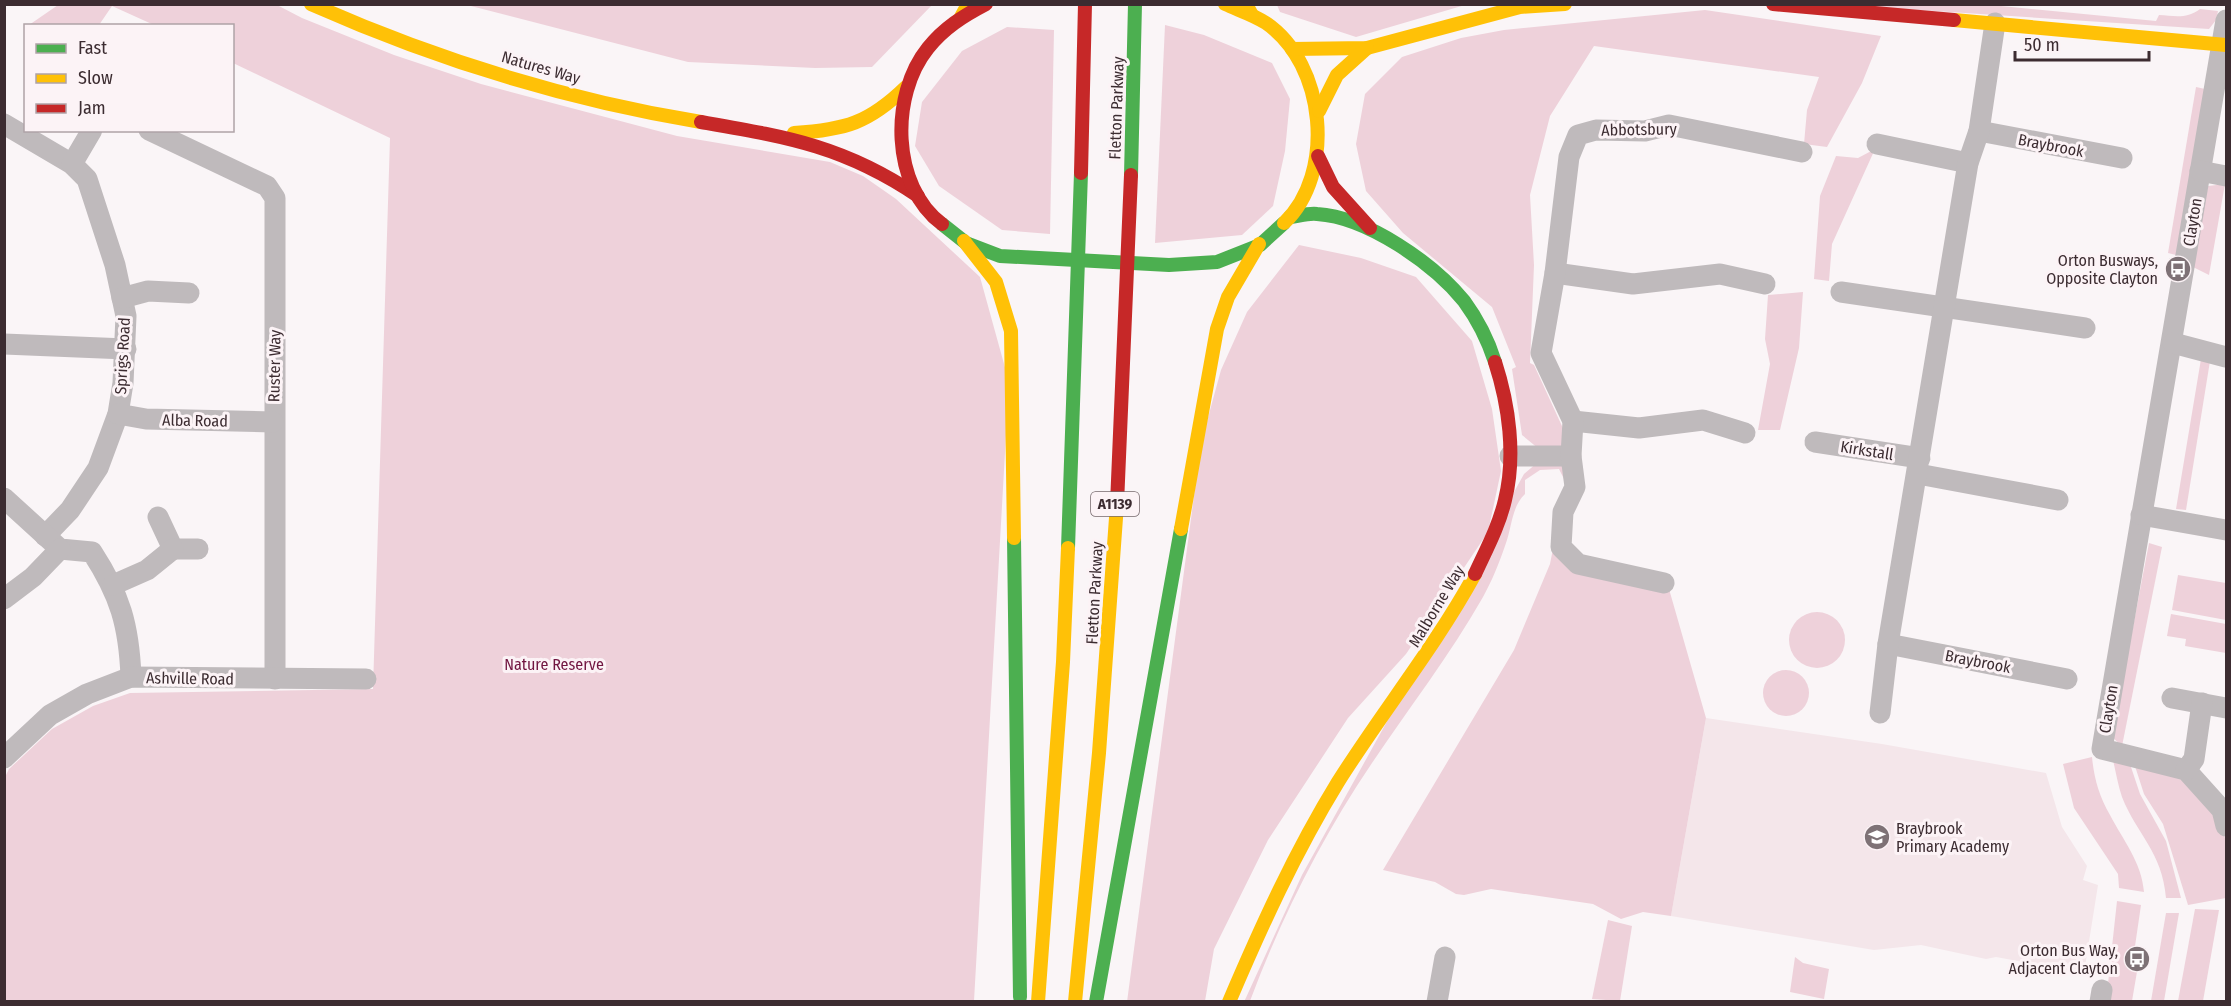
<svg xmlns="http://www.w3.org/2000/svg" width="2231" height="1006" viewBox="0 0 2231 1006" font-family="'Fira Sans Condensed',sans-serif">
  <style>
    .built { fill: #f4e6ea }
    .green { fill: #eed1da }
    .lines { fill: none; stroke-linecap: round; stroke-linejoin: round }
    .street { stroke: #bfbabc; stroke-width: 21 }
    .fast { stroke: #4caf50; stroke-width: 14 }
    .slow { stroke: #ffc107; stroke-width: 14 }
    .jam { stroke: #c62828; stroke-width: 14 }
    .labels { text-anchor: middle; stroke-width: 6; stroke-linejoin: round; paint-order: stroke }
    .shield { fill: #fcf3f6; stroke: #76686c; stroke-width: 1.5 }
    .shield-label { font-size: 15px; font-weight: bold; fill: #3c2c31 }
    .street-label { font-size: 16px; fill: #3c2c31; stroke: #fcf3f6 }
    .poi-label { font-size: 16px; fill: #3c2c31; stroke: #fcf3f6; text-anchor: end }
    .park-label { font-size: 16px; fill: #711540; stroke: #fcf3f6 }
  </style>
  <rect width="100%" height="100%" fill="#faf5f7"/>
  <path class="built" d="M1706 718 1882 744 2046 773 2062 827 2087 866 2083 880 2098 885 2084 973 1996 957 1986 959 1921 945 1874 950 1671 916Z"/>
  <g class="green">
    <path d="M58 5H277L302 18 394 55 481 84 677 136 830 162 863 176 896 199 980 277 1009 382 974 1001 5 1002V777L9 769 52 729 93 706 130 693 373 689 390 138 233 63 232 26 154 25 112 6 99 25H29Z"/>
    <path d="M467 5 932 4V5L872 67 815 68 688 62Z"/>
    <path d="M1277 5H1465L1356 37 1280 12Z"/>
    <path d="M1842 5H1991L2156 21 2159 15C2175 16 2187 19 2200 9L2218 11 2216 20 2209 29Z"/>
    <path d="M1705 10 1881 36 1862 83 1827 147 1804 144 1807 110 1819 77 1594 46 1550 116 1530 195 1534 265 1530 363 1534 365 1567 437 1562 447 1539 449 1522 435 1512 369 1516 367 1492 307 1403 233 1366 191 1356 144 1365 94 1402 57 1461 38 1504 30Z"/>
    <path d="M1165 25 1204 35 1272 63 1290 99 1285 151 1273 206 1242 235 1155 243Z"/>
    <path d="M1007 27 1054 30 1050 234 1002 230 939 186 915 146 922 102 962 51Z"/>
    <path d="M2196 87 2205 89 2176 255 2168 253Z"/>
    <path d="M1875 149 1832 244 1829 281 1814 279 1820 196 1836 156 1858 158Z"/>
    <path d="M2225 184 2209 275 2193 267 2208 186Z"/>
    <path d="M1299 245 1361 258 1416 277 1472 341 1492 409 1501 471 1488 532 1406 654 1348 718 1268 840 1214 949 1205 1001 1127 1002 1201 443 1221 370 1247 312Z"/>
    <path d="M1803 292 1799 348 1780 430H1758L1770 364 1765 339 1768 295Z"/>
    <path d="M2201 359 2210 361 2186 510 2176 509Z"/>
    <path d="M1538 462 1562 463 1567 477 1556 551 1669 589 1706 718 1671 916 1643 912 1621 919 1593 904 1491 889 1464 895 1456 894 1435 882 1383 870 1514 650 1550 564 1566 483 1559 469 1540 470 1525 480V494C1512 506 1512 526 1506 543 1500 561 1492 581 1483 597 1450 655 1409 708 1372 763 1322 837 1281 918 1250 1001L1244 1002 1302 875 1524 474Z"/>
    <path d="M2149 543 2162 547 2122 746 2112 737Z"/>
    <path d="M2178 575 2226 583V620L2172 610Z"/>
    <circle cx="1817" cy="640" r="28"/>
    <path d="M2171 614 2226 624V653L2185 646 2186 639 2167 636Z"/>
    <circle cx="1786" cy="693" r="23"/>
    <path d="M2092 757C2094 778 2099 796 2110 815 2123 840 2142 863 2144 892L2119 888 2118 874 2074 808 2063 764Z"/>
    <path d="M2113 760 2130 764 2140 794 2166 841 2181 898H2166C2162 851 2137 835 2122 797 2118 785 2116 773 2113 760Z"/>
    <path d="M2134 763 2184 778 2219 815 2226 842V898L2188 905 2163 824 2144 794Z"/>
    <path d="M2117 901 2141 905 2134 953 2140 954 2132 1001 2106 1002Z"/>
    <path d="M2195 909 2219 910 2203 1001H2178Z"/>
    <path d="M2166 913H2179L2164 1001H2151Z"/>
    <path d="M1608 920 1632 926 1620 1001 1592 999Z"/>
    <path d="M1795 957 1803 963 1829 969 1824 999 1790 992Z"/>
  </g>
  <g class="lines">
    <g class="street">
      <path d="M2226 20 2102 749 2186 770 2222 810 2226 826"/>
      <path d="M4 124 72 164 87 179 115 265 126 316 123 383 118 414 98 468 70 510 45 536"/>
      <path d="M149 130 267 186 275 198V679"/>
      <path d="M1979 131 2122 158"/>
      <path d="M1877 144 1968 163"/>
      <path d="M72 164 92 130"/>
      <path d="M2200 171 2226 176"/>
      <path d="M1555 273 1633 284 1720 274 1765 284"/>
      <path d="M1841 292 2085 328"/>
      <path d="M122 298 148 291 189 293"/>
      <path d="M2173 343 2226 357"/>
      <path d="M4 344 126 349"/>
      <path d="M118 414 146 419 273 422"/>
      <path d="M1573 421 1639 428 1703 420 1745 433"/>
      <path d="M1815 442 1920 458"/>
      <path d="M1510 456H1571"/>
      <path d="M1918 474 2058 500"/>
      <path d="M4 498 60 549 92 552C120 595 129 625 131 677"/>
      <path d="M2141 515 2226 530"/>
      <path d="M158 517 173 549H198"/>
      <path d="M1664 583 1578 564 1561 547 1563 512 1575 487 1571 456 1573 421 1541 353 1555 273 1569 157 1578 135 1596 130 1645 131 1669 125 1802 152"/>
      <path d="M113 585 147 570 173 549"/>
      <path d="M4 599 33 577 60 549"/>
      <path d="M1888 644 2067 679"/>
      <path d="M2172 698 2226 708"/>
      <path d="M1880 713 1888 644 1968 163 1979 131 1995 23"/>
      <path d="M4 758 50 715 87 694 131 677 366 679"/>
      <path d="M2186 770 2194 759 2202 703"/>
      <path d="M1437 1002 1445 957"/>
      <path d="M2100 1002 2102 990"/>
    </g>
    <g class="fast">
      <path d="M1131 175 1135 4"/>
      <path d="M1290 217C1299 216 1308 213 1317 214 1367 217 1433 263 1464 301 1478 320 1488 340 1495 362"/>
      <path d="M942 224 966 243 1000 256 1169 265 1217 262 1260 245 1284 223"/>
      <path d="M1014 538 1020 997"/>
      <path d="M1068 548 1081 173"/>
      <path d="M1096 1002 1181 529"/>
    </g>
    <g class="slow">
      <path d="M311 4C435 59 567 100 701 122"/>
      <path d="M1225 4C1238 10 1254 15 1266 23 1326 64 1336 174 1284 223"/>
      <path d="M1246 4 1252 15"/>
      <path d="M961 17 968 4"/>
      <path d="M1954 20 2226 45"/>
      <path d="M1292 49 1367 48 1520 7 1565 4"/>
      <path d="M1319 111 1337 75 1367 48"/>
      <path d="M794 133C845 130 869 123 906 87"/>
      <path d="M964 241 996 282 1011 331 1014 538"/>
      <path d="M1181 529 1217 329 1228 297 1259 244"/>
      <path d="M1038 1002 1063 662 1068 548"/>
      <path d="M1075 1002 1099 753 1117 504"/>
      <path d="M1229 1002C1261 927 1295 852 1338 782 1382 712 1435 647 1475 574"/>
    </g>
    <g class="jam">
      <path d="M1773 4 1954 20"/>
      <path d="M701 122C787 137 844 146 918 196"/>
      <path d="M1318 156 1333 187 1370 228"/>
      <path d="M1081 173 1085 4"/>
      <path d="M942 224C891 186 890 95 928 48 944 28 963 16 986 4"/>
      <path d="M1117 504 1131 175"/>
      <path d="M1475 574C1486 550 1499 526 1505 500 1516 456 1509 405 1495 362"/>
    </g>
  </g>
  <defs>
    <g id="bus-disc" transform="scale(1.35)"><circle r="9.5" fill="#7e7276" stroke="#fcf3f6"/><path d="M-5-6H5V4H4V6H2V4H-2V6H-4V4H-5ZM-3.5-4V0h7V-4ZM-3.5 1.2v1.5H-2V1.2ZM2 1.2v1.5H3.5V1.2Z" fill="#fff"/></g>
    <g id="school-disc" transform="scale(1.35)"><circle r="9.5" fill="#7e7276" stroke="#fcf3f6"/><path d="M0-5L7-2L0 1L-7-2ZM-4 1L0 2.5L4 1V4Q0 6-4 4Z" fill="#fff"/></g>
  </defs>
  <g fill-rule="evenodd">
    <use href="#bus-disc" x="2178" y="269"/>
    <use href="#school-disc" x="1877" y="837"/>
    <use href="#bus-disc" x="2137" y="959"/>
  </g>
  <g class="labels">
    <rect class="shield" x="1091" y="492" width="48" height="24" rx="4.5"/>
    <g class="shield-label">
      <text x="1115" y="509">A1139</text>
    </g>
    <g class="street-label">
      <text transform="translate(541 67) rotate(16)" y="6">Natures Way</text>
      <text transform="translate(1116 108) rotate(-88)" y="6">Fletton Parkway</text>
      <text transform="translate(1639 129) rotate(-1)" y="6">Abbotsbury</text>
      <text transform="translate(2051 145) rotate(11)" y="6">Braybrook</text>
      <text transform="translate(2192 222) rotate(-81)" y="6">Clayton</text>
      <text transform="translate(122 356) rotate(-87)" y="6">Sprigs Road</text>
      <text transform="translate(274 366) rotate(-89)" y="6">Ruster Way</text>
      <text transform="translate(195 420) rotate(1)" y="6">Alba Road</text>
      <text transform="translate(1867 450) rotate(9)" y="6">Kirkstall</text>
      <text transform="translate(1094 593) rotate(-87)" y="6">Fletton Parkway</text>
      <text transform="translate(1436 606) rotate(-59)" y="6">Malborne Way</text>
      <text transform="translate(1978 661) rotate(11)" y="6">Braybrook</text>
      <text transform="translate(190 678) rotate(1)" y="6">Ashville Road</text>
      <text transform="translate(2108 709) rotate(-81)" y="6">Clayton</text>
    </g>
    <g class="poi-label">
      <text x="2158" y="266">Orton Busways,<tspan x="2158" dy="18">Opposite Clayton</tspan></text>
      <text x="1896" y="834" text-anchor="start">Braybrook<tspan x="1896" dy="18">Primary Academy</tspan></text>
      <text x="2118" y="956">Orton Bus Way,<tspan x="2118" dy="18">Adjacent Clayton</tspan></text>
    </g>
    <g class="park-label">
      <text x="554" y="670">Nature Reserve</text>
    </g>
  </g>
  <rect width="2231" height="1006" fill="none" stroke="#3c2c31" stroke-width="12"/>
  <rect x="24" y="24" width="210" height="108" fill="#fcf3f6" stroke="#afa3a7" stroke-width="1.5"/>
  <rect x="36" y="44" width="30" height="9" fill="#4caf50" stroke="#afa3a7" stroke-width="1.5"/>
  <text x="78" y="54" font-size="18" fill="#3c2c31">Fast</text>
  <rect x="36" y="74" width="30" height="9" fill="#ffc107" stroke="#afa3a7" stroke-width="1.5"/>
  <text x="78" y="84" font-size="18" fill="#3c2c31">Slow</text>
  <rect x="36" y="104" width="30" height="9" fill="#c62828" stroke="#afa3a7" stroke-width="1.5"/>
  <text x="78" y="114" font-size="18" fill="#3c2c31">Jam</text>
  <path d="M2015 51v9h134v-9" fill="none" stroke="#3c2c31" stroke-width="3"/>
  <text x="2024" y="51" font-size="18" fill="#3c2c31" stroke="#fcf3f6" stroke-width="4.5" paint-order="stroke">50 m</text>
</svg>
